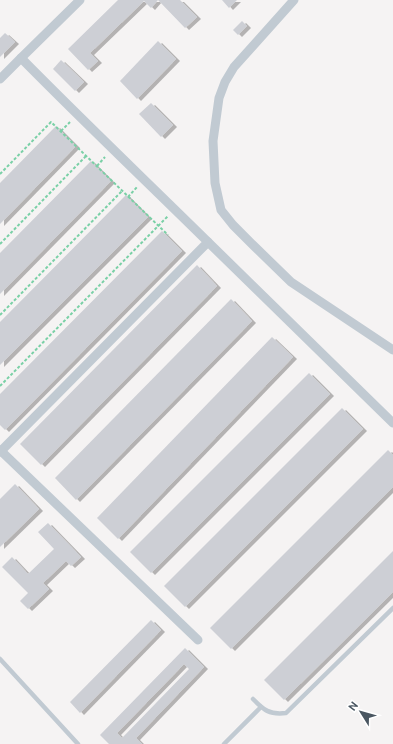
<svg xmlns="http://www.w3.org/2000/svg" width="393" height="744" viewBox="0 0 393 744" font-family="Ubuntu,sans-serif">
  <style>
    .building { fill: #cdcfd5; fill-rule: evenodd; filter: url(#shadow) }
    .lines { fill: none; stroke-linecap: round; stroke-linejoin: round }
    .path { stroke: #7ad0a6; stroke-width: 2; stroke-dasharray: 3 2; stroke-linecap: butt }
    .lane { stroke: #c1cad2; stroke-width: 4.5 }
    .street { stroke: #c1cad2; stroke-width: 9 }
  </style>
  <defs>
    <filter id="shadow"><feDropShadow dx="4" dy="2" stdDeviation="0" flood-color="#0004"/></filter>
  </defs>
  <rect width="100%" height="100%" fill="#f5f3f3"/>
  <g class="building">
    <path d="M118 0H180L197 17 185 28 158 0 151 8 144 1 90 53 98 61 88 70 68 49Z"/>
    <path d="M222 0H237L229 8Z"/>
    <path d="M242 21 247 26 238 35 233 30Z"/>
    <path d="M5 33 15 42 0 57V38Z"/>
    <path d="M158 41 176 59 137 99 120 81Z"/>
    <path d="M61 60 84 82 75 91 53 69Z"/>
    <path d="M151 103 173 125 161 137 139 114Z"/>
    <path d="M56 126 76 146 0 224V183Z"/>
    <path d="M91 161 111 181 0 294V253Z"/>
    <path d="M126 195 148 217 0 365V322Z"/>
    <path d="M162 231 182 251 5 430 0 425V394Z"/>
    <path d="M197 265 217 286 41 465 20 444Z"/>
    <path d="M231 299 252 321 76 500 55 478Z"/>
    <path d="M272 337 293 357 118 539 97 518Z"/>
    <path d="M309 373 330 394 151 573 130 552Z"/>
    <path d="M342 408 363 429 185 607 164 586Z"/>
    <path d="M388 450 393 455V487L231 649 210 628Z"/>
    <path d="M15 484 39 509 0 547V499Z"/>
    <path d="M48 523 81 557 71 566 66 561 43 583 49 589 28 609 20 601 28 593 2 567 12 557 28 574 54 549 38 532Z"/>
    <path d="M393 551V592L284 700 264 680Z"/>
    <path d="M151 620 161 630 80 713 70 702Z"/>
    <path d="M185 648 204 667 136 738 142 744H109L100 735ZM184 664 189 669 122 738 117 733Z"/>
  </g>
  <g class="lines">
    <g class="path">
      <path d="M61 131 70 122"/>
      <path d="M97 166 105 157"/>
      <path d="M0 174 51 122 168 235"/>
      <path d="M128 197 137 187"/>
      <path d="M0 244 86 156"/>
      <path d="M0 315 122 191"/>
      <path d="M0 386 168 216"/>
    </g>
    <g class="lane">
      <path d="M0 659 78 744"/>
      <path d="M253 699C264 710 269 715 286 713L393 608"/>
      <path d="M224 744 261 707"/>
    </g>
    <g class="street">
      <path d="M294 0 234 67 225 82 219 98 213 141 215 183 221 210 233 225 253 245 291 282 393 350"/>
      <path d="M21 58 80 0"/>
      <path d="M0 79 21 58C82 120 145 180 208 242L0 452"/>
      <path d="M208 242 393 423"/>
      <path d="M0 450 198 640"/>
    </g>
  </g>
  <g transform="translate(361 712) rotate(307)" stroke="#ffffff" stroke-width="3" paint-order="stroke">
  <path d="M0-3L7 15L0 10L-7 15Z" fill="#4a5661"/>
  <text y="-6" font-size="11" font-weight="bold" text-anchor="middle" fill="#4a5661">N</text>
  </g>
</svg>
